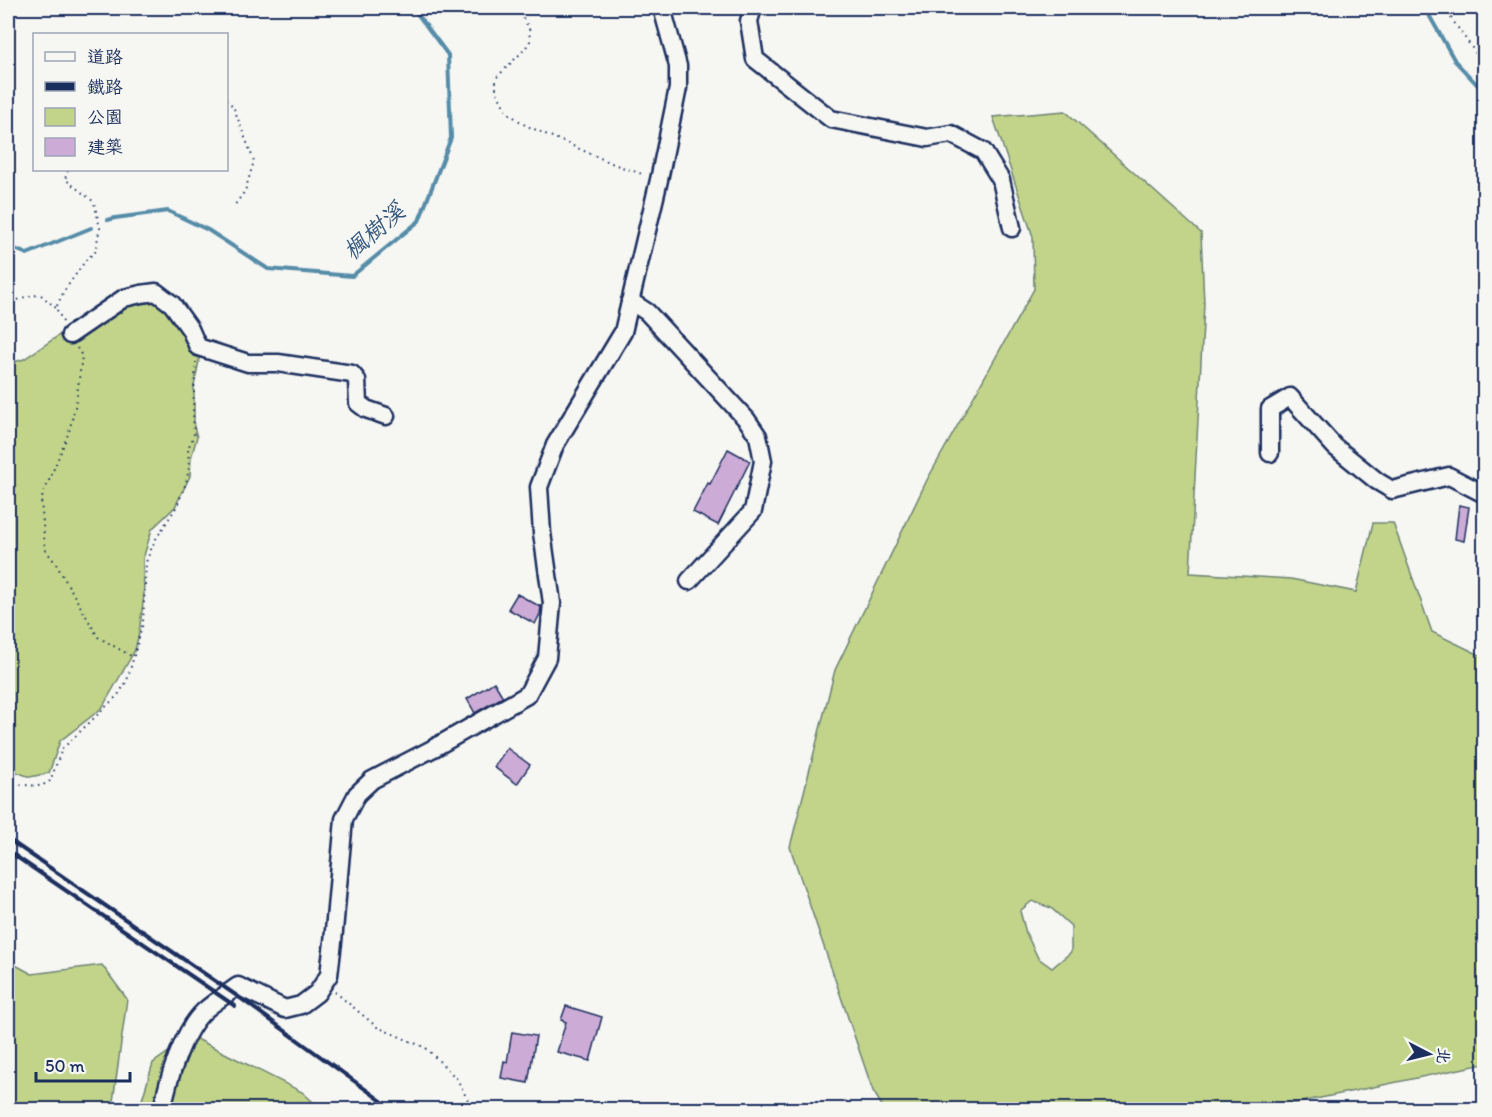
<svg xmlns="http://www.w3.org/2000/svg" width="1492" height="1117" viewBox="0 0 1492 1117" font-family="Itim,'LXGW WenKai TC',sans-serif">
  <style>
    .green { fill: #c1d489; stroke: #6e8274; stroke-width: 1.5; fill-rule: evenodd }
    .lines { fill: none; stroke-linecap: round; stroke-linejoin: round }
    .stream { stroke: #558ca8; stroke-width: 4 }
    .building { fill: #ccabd6; stroke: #1b2f5e; stroke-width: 1.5 }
    .minor-casing { stroke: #1b2f5e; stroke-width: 21 }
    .path { stroke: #1b2f5e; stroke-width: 2; stroke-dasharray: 1.5 4.5; stroke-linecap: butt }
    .minor { stroke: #f6f6f2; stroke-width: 16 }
    .rail { stroke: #1b2f5e; stroke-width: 4 }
    .labels { text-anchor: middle; stroke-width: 4.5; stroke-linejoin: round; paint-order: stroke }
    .water-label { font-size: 24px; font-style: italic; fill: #33567d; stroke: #f6f6f2 }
  </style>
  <rect width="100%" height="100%" fill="#f6f6f2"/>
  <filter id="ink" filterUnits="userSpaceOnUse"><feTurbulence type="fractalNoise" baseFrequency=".0167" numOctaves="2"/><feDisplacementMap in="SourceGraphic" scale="12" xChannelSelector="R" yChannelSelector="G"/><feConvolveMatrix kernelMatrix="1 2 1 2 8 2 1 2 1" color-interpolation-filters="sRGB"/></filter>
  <g filter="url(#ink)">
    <g class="green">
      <path d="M1065 111 1201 233 1204 304 1190 573 1291 579 1356 592 1373 523H1393L1432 632 1484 657V1064L1287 1105 1213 1110 884 1109 873 1091 790 847 835 670 927 480 1034 289 1033 237 993 117ZM1032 901 1051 908 1071 926V952L1052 968 1038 958 1026 933 1020 911Z"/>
      <path d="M139 288 169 296 201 351 194 386V427L197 437 191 458 190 476 175 507 152 529 143 559 144 595 139 633 135 650 102 708 60 741 49 773 30 777 8 769V364L24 359 89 315Z"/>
      <path d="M8 961 32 974 102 965 127 999 112 1109H8Z"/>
      <path d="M191 1036 302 1092 321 1109 139 1110 153 1063Z"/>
    </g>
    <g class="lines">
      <g class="stream">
        <path d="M1425 8 1455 61 1484 92"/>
        <path d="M108 220 115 218 168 211 208 230 268 269 352 276 419 221 451 138 448 55 413 8"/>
        <path d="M8 246 27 254 91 228"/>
      </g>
    </g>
    <g class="building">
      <path d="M728 449 750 461 718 525 693 512 708 483 710 484Z"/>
      <path d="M1459 505 1469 507 1464 541 1455 539Z"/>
      <path d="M517 594 541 607 540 614 535 624 508 609Z"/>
      <path d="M494 682 503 697 475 713 467 699Z"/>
      <path d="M507 748 530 765 517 784 494 767Z"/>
      <path d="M566 1006 602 1017 590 1061 557 1052 566 1022 561 1020Z"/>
      <path d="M512 1032 536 1036 528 1083 501 1078 504 1061 507 1062Z"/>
    </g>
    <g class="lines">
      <g class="minor-casing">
        <g id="minor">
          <path d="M753 8 749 21 755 59 831 119 927 138 951 134 983 151 1001 180 1012 228"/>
          <path d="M630 301 647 312 747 420 758 436 763 461 753 511 689 581"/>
          <path d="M70 335 124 298 141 294 156 292 172 304 190 329 198 347 248 363H278L352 374 357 380 358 403 366 409 386 416"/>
          <path d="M1270 453V409L1290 397 1335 447 1377 481 1392 490 1449 476 1484 494"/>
          <path d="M162 1110C168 1080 182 1032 204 1011 214 1002 227 994 238 986L285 1009 301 1005 317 993 329 975 333 942 344 819 357 794 372 780 432 749 527 695 547 658 552 603 542 533 539 487 555 445 623 332 659 180 678 88V66L662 8"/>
        </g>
      </g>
      <g class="path">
        <path d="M517 8 529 28 530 41 525 49 496 78V91L507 112 525 125 616 165 645 175"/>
        <path d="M1444 8 1484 65"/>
        <path d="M226 100 233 106 254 161 245 191 234 206"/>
        <path d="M8 307C19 298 27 295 41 295L56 308"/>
        <path d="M63 322 56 308 64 291 86 260 95 252 100 228 94 202 65 179 68 170"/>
        <path d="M77 348 82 356 76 403 69 432 41 500 45 549 56 564 98 637 133 657"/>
        <path d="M8 784 41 786 50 781 62 749 118 695 127 681 143 623 146 562 154 542 177 506 186 483 189 468 188 448 194 436 193 408 196 362"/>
        <path d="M335 992 377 1027 426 1048 457 1079 473 1110"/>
      </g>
      <use href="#minor" class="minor"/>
      <g class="rail">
        <path d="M8 839 240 998 394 1110"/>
        <path d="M8 851 235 1006"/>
      </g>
    </g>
  </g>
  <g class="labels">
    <g class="water-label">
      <text transform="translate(374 231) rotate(-41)" y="8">楓樹溪</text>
    </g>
  </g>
  <rect width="1492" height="1117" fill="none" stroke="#f6f6f2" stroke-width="30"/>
  <rect x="15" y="15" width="1462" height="1087" fill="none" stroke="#1b2f5e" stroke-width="2" filter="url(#ink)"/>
  <rect x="33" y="33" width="195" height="138" fill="#f6f6f2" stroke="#9ea6b7" stroke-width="1.5"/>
  <rect x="45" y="52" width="30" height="9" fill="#f6f6f2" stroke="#9ea6b7" stroke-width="1.5"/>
  <text x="87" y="63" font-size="18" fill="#1b2f5e">道路</text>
  <rect x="45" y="82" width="30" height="9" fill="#1b2f5e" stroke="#9ea6b7" stroke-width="1.5"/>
  <text x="87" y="93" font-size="18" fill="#1b2f5e">鐵路</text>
  <rect x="45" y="108" width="30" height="18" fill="#c1d489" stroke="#9ea6b7" stroke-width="1.5"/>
  <text x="87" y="123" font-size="18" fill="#1b2f5e">公園</text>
  <rect x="45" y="138" width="30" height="18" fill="#ccabd6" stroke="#9ea6b7" stroke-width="1.5"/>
  <text x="87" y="153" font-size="18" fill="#1b2f5e">建築</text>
  <g transform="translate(1429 1054) rotate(97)" stroke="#f6f6f2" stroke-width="4.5" paint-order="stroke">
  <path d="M0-4.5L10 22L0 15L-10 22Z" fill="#1b2f5e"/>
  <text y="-9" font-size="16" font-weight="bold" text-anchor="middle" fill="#1b2f5e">北</text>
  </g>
  <path d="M36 1072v9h94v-9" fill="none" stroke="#1b2f5e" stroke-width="3"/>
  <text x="45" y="1072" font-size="18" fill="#1b2f5e" stroke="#f6f6f2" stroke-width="4.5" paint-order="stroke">50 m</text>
</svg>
